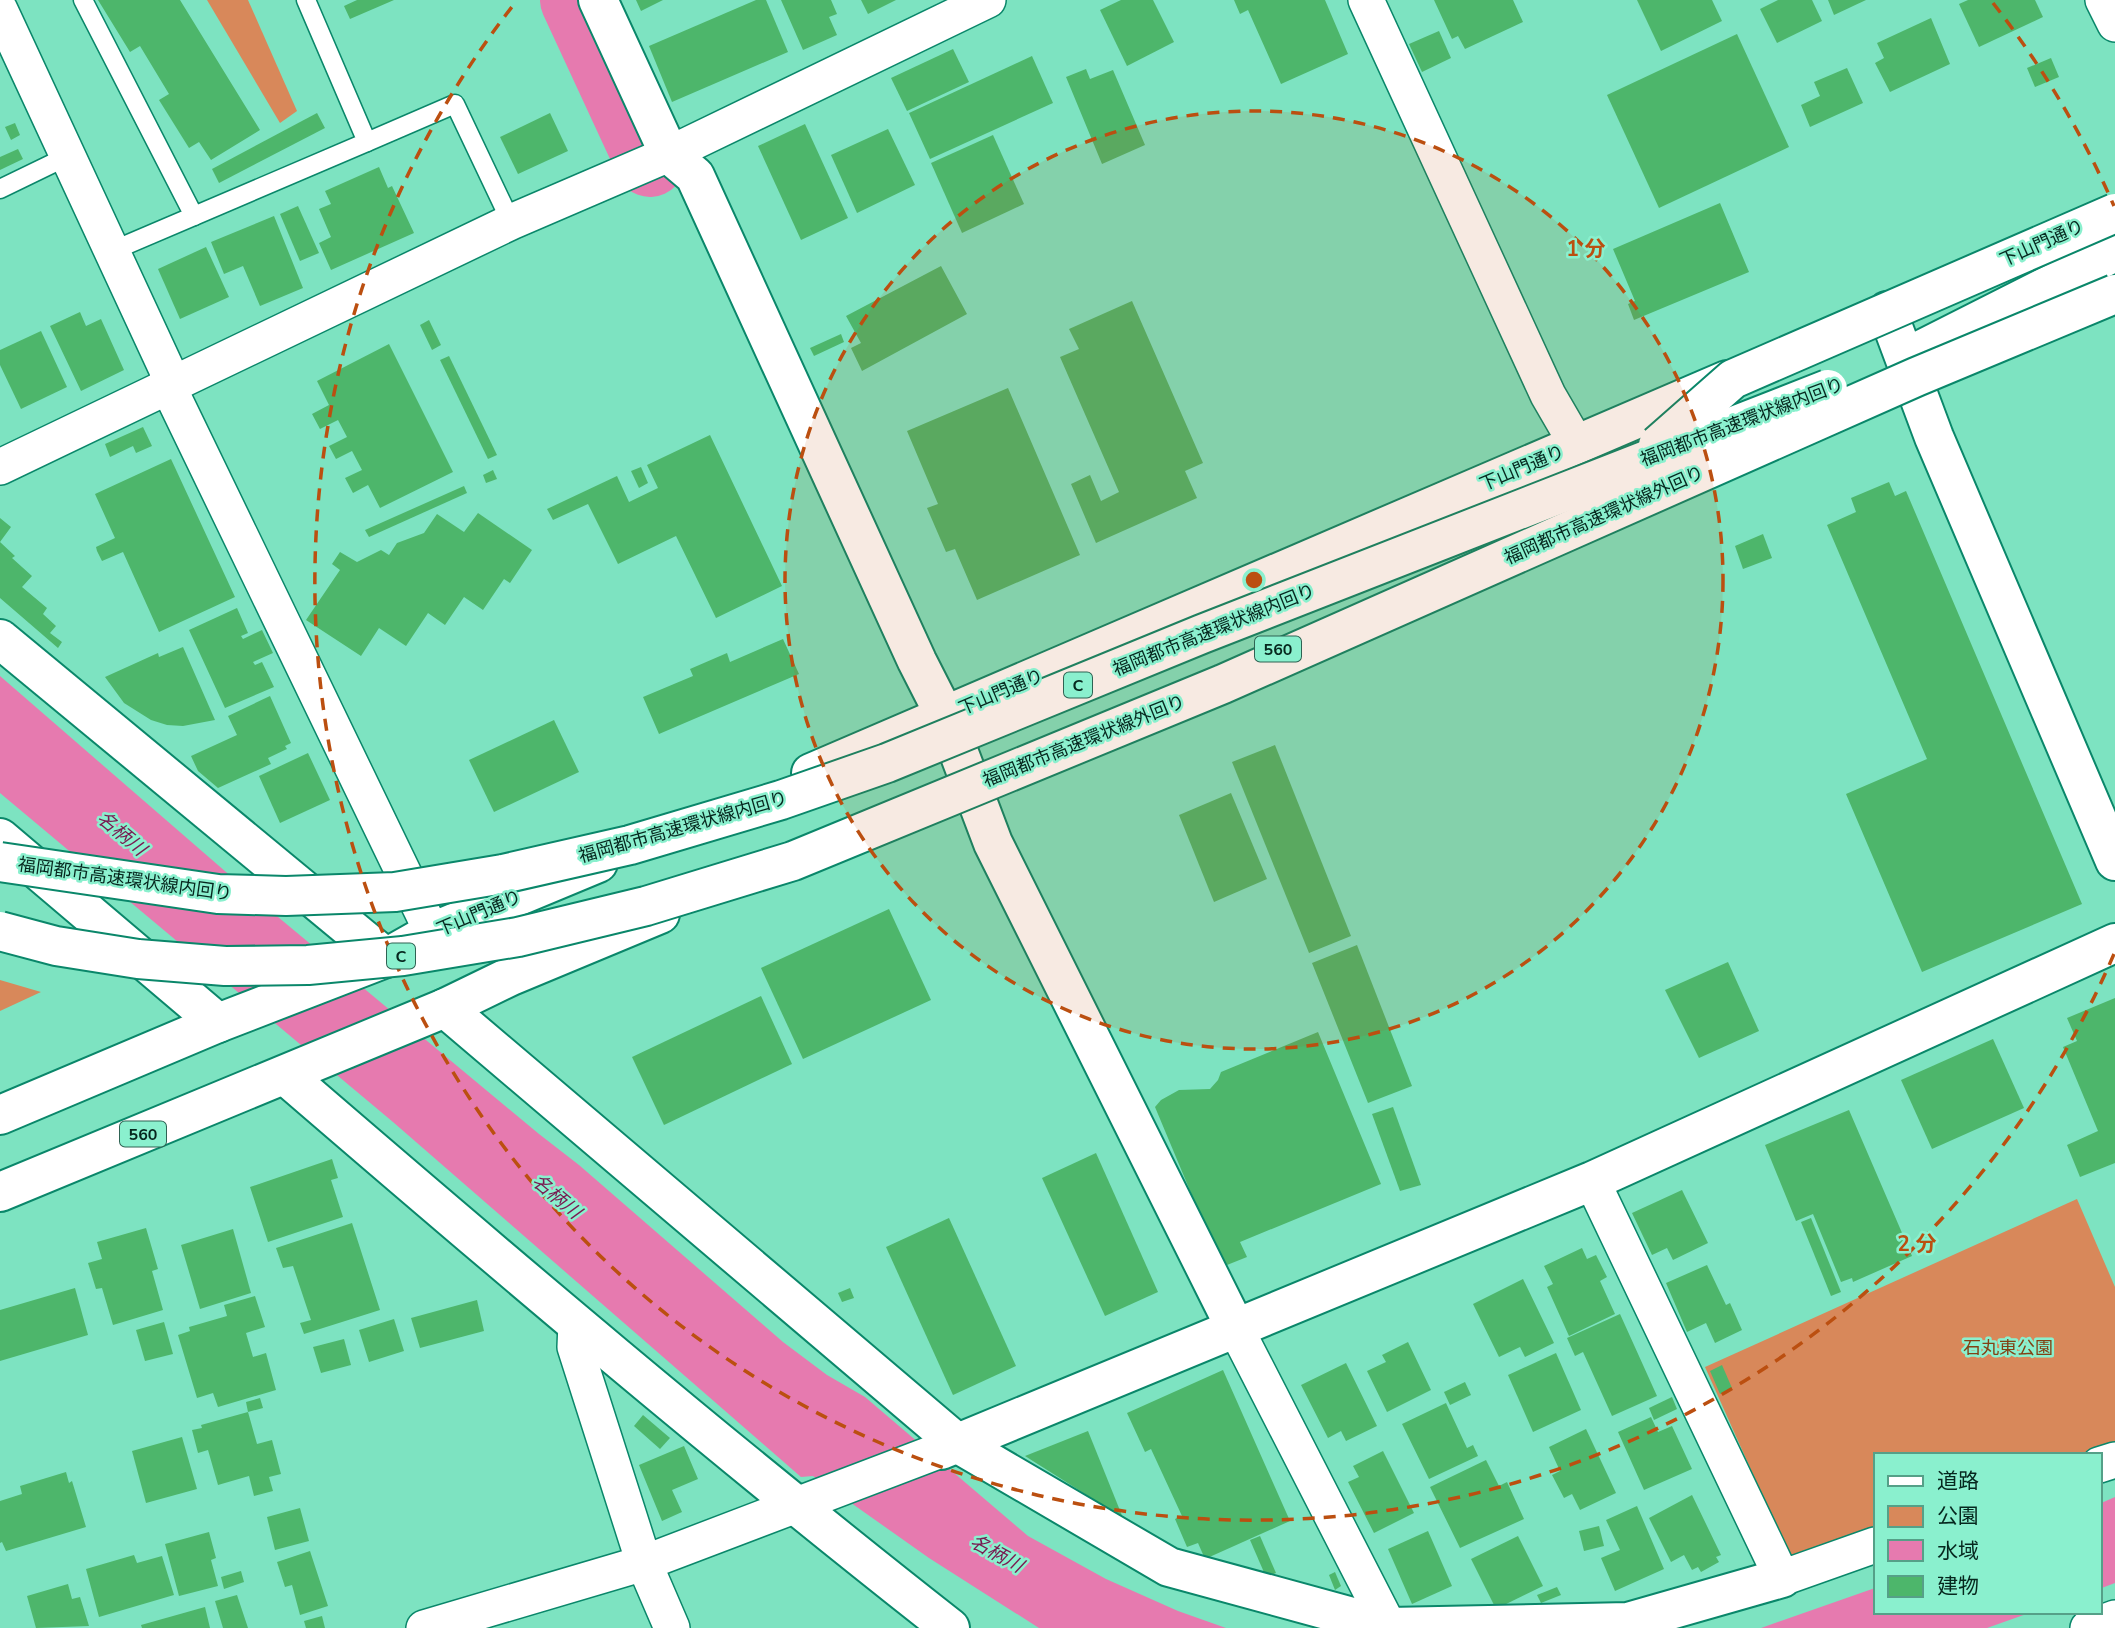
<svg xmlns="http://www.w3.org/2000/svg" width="2115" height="1628" viewBox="0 0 2115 1628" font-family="'Nunito Sans','Noto Sans JP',sans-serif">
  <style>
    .green { fill: #d8885a }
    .water { fill: #e67aaf }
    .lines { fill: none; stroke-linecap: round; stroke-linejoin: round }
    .river { stroke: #e67aaf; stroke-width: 70 }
    .building { fill: #4db66b }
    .lane-casing { stroke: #0a876a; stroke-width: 21 }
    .street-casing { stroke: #0a876a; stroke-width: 38 }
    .secondary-casing { stroke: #0a876a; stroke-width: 42 }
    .primary-casing { stroke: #0a876a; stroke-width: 42 }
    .highway-casing { stroke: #0a876a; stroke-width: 42 }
    .lane { stroke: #fff; stroke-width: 18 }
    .street { stroke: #fff; stroke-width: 35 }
    .secondary { stroke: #fff; stroke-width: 38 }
    .primary { stroke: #fff; stroke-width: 38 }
    .highway { stroke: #fff; stroke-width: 38 }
    .highway-bridge-casing { stroke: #0a876a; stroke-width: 42; stroke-linecap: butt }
    .highway-bridge { stroke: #fff; stroke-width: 38 }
    .ring { fill: none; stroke: #bb4f10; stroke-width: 3.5; stroke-dasharray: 12 9 }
    .labels { text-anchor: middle; stroke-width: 5; stroke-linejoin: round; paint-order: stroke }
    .shield { fill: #8af0ce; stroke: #2e6353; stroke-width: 2 }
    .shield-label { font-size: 16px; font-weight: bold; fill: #06271e }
    .street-label { font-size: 18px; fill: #06271e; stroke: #8af0ce }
    .park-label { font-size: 18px; fill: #824114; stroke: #8af0ce }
    .water-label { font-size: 19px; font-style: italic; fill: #791950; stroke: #8af0ce }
    .centre { fill: #bb4f10; stroke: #8af0ce; stroke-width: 3.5 }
    .ring-label { font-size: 21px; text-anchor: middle; font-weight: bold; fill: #bb4f10; stroke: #8af0ce; stroke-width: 5; stroke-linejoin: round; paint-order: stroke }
  </style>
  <rect width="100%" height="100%" fill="#7de3c1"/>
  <g class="green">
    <path d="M207 0H248L297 111 280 123Z"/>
    <path d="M0 980 41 992 0 1011Z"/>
    <path d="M2077 1199 2115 1287V1443L2081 1455H1875V1527L1790 1557 1705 1367Z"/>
  </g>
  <g class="water">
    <path d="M0 676 272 912 539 1134 579 1165 783 1342 827 1375 865 1397 1028 1536 1106 1579 1178 1611 1226 1628H1039L929 1558 813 1476 801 1477 393 1122 0 793Z"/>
    <path d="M2115 1497V1583L2099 1589V1504Z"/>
    <path d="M1875 1588V1612H2032L1987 1628H1761Z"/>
  </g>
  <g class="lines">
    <path class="river" d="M575 0 650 162"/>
  </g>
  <g class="building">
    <path d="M98 0H180L260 130 211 160 199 142 189 148 159 100 169 94 140 46 130 52Z"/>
    <path d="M357 0H394L350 19 344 6Z"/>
    <path d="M636 0H663L641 11Z"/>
    <path d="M756 0H766L788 52 672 102 649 46Z"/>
    <path d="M781 0H831L837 14 829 17 837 35 803 50Z"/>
    <path d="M861 0H896L868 14Z"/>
    <path d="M1121 0H1153L1174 42 1127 66 1100 10Z"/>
    <path d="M1234 0H1325L1348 54 1281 84 1248 10 1240 14Z"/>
    <path d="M1434 0H1513L1523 22 1465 49 1458 36 1452 39Z"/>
    <path d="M1637 0H1712L1722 21 1661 51Z"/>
    <path d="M1778 0H1812L1822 21 1777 43 1760 9Z"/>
    <path d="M1828 0H1866L1834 15Z"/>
    <path d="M1968 0H2035L2043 17 1979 47 1959 4Z"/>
    <path d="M1931 18 1950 64 1890 92 1875 63 1884 58 1877 43Z"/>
    <path d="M1439 31 1451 58 1422 72 1409 44Z"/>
    <path d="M1737 34 1789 147 1659 208 1607 95Z"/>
    <path d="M953 49 969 82 907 111 891 78Z"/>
    <path d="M1032 56 1053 103 930 159 909 113Z"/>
    <path d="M2051 58 2059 77 2035 87 2027 68Z"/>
    <path d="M1847 68 1863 103 1810 127 1801 105 1820 96 1814 82Z"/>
    <path d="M1086 69 1090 79 1113 70 1145 145 1102 164 1066 77Z"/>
    <path d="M317 113 325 128 219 183 212 169Z"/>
    <path d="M550 113 568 151 518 174 500 137Z"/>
    <path d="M15 123 20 135 11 140 5 127Z"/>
    <path d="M805 124 848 218 801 240 758 146Z"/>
    <path d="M888 129 915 185 857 213 831 155Z"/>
    <path d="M993 135 1024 204 962 233 931 163Z"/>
    <path d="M18 149 23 159 0 170V157Z"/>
    <path d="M379 167 388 188 392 186 414 233 331 270 319 243 331 237 319 209 331 204 325 191Z"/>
    <path d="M1720 203 1749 272 1634 320 1628 304 1635 301 1613 249Z"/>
    <path d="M298 206 319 253 300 261 280 214Z"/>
    <path d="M274 216 303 288 260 306 243 266 224 274 211 242Z"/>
    <path d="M206 247 229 297 180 319 158 269Z"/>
    <path d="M941 266 967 314 862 371 851 348 861 343 846 316Z"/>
    <path d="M1132 301 1203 463 1185 471 1197 498 1096 543 1071 484 1090 475 1101 501 1119 492 1060 357 1079 349 1069 329Z"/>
    <path d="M80 312 86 326 101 319 124 370 81 391 50 326Z"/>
    <path d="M429 320 441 345 432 350 420 325Z"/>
    <path d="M41 331 67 387 21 409 0 365V350Z"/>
    <path d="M841 334 844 342 814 356 810 348Z"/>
    <path d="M389 344 453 472 380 508 368 485 353 493 345 478 362 470 352 451 336 459 329 446 347 437 338 420 320 429 312 414 329 405 317 381Z"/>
    <path d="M449 356 497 455 488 459 440 360Z"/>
    <path d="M1008 388 1080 555 977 600 955 549 946 552 927 508 938 504 907 431Z"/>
    <path d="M143 427 152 446 136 453 133 446 110 457 105 444Z"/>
    <path d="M710 435 782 586 716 618 676 536 618 564 588 504 553 520 547 509 617 476 629 502 658 488 647 465Z"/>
    <path d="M171 459 235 597 159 632 123 552 102 561 97 551 96 547 115 538 95 494Z"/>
    <path d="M641 467 648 483 639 488 631 471Z"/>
    <path d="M493 470 497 479 486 483 483 475Z"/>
    <path d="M1889 482 1895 496 1906 491 2082 904 1922 972 1846 794 1927 759 1827 525 1856 512 1851 498Z"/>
    <path d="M464 486 467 493 369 537 365 530Z"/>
    <path d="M478 513 532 550 510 583 504 579 483 610 464 597 445 625 428 613 406 646 379 628 361 656 306 620 340 570 332 564 340 552 357 562 381 550 389 555 397 543 424 533 437 514 464 532Z"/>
    <path d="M0 518 11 527 0 542 15 556 12 558 32 576 22 587 47 608 43 614 56 626 50 633 62 642 58 648 0 598Z"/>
    <path d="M1763 534 1772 558 1743 569 1735 546Z"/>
    <path d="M237 608 248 633 241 636 243 639 262 630 273 653 253 662 255 665 262 662 274 687 225 708 189 630Z"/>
    <path d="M783 639 799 674 659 734 643 697 693 676 690 669 727 653 730 662Z"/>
    <path d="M183 647 215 720 183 726 167 725 151 720 124 703 105 677 158 653 159 657Z"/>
    <path d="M270 696 291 743 285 746 287 749 268 758 271 764 218 788 198 771 191 756 237 735 228 716Z"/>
    <path d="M554 720 579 772 494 812 469 760Z"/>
    <path d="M1275 745 1351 936 1309 953 1232 762Z"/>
    <path d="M308 753 330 800 280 823 259 776Z"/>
    <path d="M1231 793 1267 879 1214 902 1179 815Z"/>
    <path d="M889 909 931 1000 803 1059 761 968Z"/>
    <path d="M1357 945 1412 1086 1368 1103 1312 963Z"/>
    <path d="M1728 962 1759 1031 1699 1058 1665 990Z"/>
    <path d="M761 996 792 1064 664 1125 632 1057Z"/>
    <path d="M2115 998V1163L2080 1177 2067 1145 2098 1131 2063 1047 2077 1041 2067 1018Z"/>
    <path d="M1318 1032 1381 1184 1240 1242 1247 1257 1222 1267 1155 1107 1161 1100 1179 1090 1210 1089 1218 1080 1221 1072Z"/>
    <path d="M1993 1039 2024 1108 1932 1149 1901 1080Z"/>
    <path d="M1393 1107 1421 1185 1400 1191 1372 1114Z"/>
    <path d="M1849 1110 1912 1256 1853 1282 1852 1278 1841 1282 1813 1214 1796 1221 1765 1145Z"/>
    <path d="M1096 1153 1158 1292 1105 1316 1042 1178Z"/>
    <path d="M332 1159 338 1178 331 1180 343 1217 268 1242 250 1187Z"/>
    <path d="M1682 1190 1708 1243 1673 1260 1667 1248 1652 1255 1632 1213Z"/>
    <path d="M949 1218 1016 1366 953 1395 886 1247Z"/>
    <path d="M1811 1218 1841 1292 1831 1296 1801 1222Z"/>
    <path d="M352 1223 380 1310 304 1334 300 1323 311 1320 293 1266 283 1268 276 1248Z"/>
    <path d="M146 1228 158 1269 152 1271 163 1310 113 1325 102 1288 96 1289 88 1263 102 1259 97 1242Z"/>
    <path d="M233 1229 251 1293 200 1309 181 1245Z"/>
    <path d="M1582 1248 1587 1259 1596 1255 1607 1277 1600 1281 1615 1314 1569 1336 1547 1287 1553 1284 1544 1266Z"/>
    <path d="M1707 1265 1726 1305 1730 1303 1742 1330 1715 1343 1706 1323 1687 1332 1666 1283Z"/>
    <path d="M1523 1279 1554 1343 1525 1357 1520 1347 1499 1357 1473 1304Z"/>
    <path d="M75 1288 88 1335 0 1361V1310Z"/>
    <path d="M850 1288 854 1298 842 1302 838 1293Z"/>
    <path d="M255 1296 265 1327 246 1333 253 1357 266 1353 276 1390 218 1407 213 1393 197 1398 178 1335 190 1331 189 1327 227 1316 224 1305Z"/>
    <path d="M477 1300 484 1331 420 1348 411 1318Z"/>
    <path d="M1620 1314 1657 1396 1612 1416 1583 1352 1575 1356 1567 1338Z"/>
    <path d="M394 1319 404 1351 369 1362 359 1330Z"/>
    <path d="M164 1322 173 1354 145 1361 136 1330Z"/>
    <path d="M344 1339 351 1365 321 1373 313 1347Z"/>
    <path d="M1408 1342 1431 1390 1387 1412 1367 1371 1386 1362 1382 1355Z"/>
    <path d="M1556 1353 1581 1410 1533 1432 1508 1375Z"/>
    <path d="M1346 1363 1377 1426 1346 1441 1341 1431 1328 1438 1301 1385Z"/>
    <path d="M1722 1365 1732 1388 1720 1394 1710 1371Z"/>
    <path d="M1223 1370 1290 1521 1205 1559 1198 1543 1187 1547 1175 1519 1182 1516 1151 1449 1145 1452 1127 1413Z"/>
    <path d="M1465 1382 1471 1395 1450 1405 1444 1392Z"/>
    <path d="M1672 1397 1677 1409 1654 1420 1649 1408Z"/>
    <path d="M260 1398 263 1408 248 1412 257 1444 272 1440 281 1474 269 1477 273 1491 254 1496 249 1476 218 1485 208 1450 198 1453 192 1430 202 1428 201 1425 248 1412 246 1402Z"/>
    <path d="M1446 1403 1467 1448 1473 1445 1478 1456 1429 1479 1402 1424Z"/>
    <path d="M643 1415 670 1438 660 1449 634 1426Z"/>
    <path d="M1651 1417 1658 1432 1672 1426 1692 1469 1644 1490 1618 1432Z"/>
    <path d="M1586 1429 1616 1493 1580 1510 1572 1494 1564 1498 1552 1475 1560 1471 1549 1447Z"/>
    <path d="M1088 1431 1123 1518 1025 1456Z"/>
    <path d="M182 1437 197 1489 146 1503 132 1451Z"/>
    <path d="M684 1446 698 1479 672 1490 682 1512 662 1521 639 1465Z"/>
    <path d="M1383 1451 1414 1513 1374 1533 1348 1482 1359 1477 1353 1466Z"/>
    <path d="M1486 1460 1499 1486 1507 1482 1524 1519 1460 1548 1430 1487Z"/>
    <path d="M66 1472 69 1483 72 1481 86 1527 6 1551 2 1542 0 1543V1501L22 1494 20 1486Z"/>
    <path d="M1692 1495 1721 1555 1716 1557 1719 1562 1701 1572 1698 1567 1692 1570 1684 1555 1671 1562 1649 1518Z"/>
    <path d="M1637 1506 1664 1569 1615 1591 1601 1558 1620 1550 1606 1520Z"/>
    <path d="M300 1508 309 1541 275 1550 267 1517Z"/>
    <path d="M1599 1526 1604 1546 1584 1551 1579 1531Z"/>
    <path d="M1428 1531 1452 1586 1412 1604 1388 1549Z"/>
    <path d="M209 1532 216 1558 211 1560 218 1586 179 1596 165 1544Z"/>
    <path d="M1260 1536 1276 1573 1266 1577 1250 1540Z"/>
    <path d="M1518 1536 1543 1586 1496 1609 1471 1559Z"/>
    <path d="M310 1551 328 1606 300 1615 292 1585 285 1587 277 1562Z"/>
    <path d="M134 1555 137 1563 162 1556 174 1595 99 1617 86 1569Z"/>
    <path d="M241 1571 244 1582 224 1589 221 1577Z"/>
    <path d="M1335 1572 1341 1586 1335 1590 1329 1575Z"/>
    <path d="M68 1584 72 1599 80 1597 89 1626 36 1628 27 1596Z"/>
    <path d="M1557 1587 1561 1595 1541 1603 1537 1595Z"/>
    <path d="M237 1595 248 1628H223L215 1601Z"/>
    <path d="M205 1607 210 1628H142L141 1625Z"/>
    <path d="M322 1616 325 1628H306L304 1621Z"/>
  </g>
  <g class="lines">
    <g class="lane-casing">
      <g id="lane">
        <path d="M83 0 194 216 112 251"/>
        <path d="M367 142 455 104 511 222"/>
        <path d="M0 189 68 156"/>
        <path d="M194 216 367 142 306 0"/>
      </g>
    </g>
    <g class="street-casing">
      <g id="street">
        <path d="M1366 0 1548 395 1577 445"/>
        <path d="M2103 0 2115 24"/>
        <path d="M0 10 167 370 169 388 432 932"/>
        <path d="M0 467 511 222 669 154 988 0"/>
        <path d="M1592 1181 1782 1578 1875 1545"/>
        <path d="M576 1323 575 1347 644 1563 672 1628"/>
        <path d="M1235 1327 1389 1627"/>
        <path d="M2099 1465 2115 1460"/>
        <path d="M424 1628 644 1563 941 1450"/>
        <path d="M2088 1628 2115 1618"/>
      </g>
    </g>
    <g class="secondary-casing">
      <g id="secondary">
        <path d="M598 0 669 154 695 176 917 661 945 716 993 843 1235 1327"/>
        <path d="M1887 311 1934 437 2115 861"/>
        <path d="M0 639 386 958"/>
        <path d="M0 838 218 1023"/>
        <path d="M445 1008 957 1443 1169 1567 1389 1627 1628 1622 1782 1578"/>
        <path d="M285 1075C503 1263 723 1450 950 1628"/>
        <path d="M941 1450 1592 1181 2115 943"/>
      </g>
    </g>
    <g class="primary-casing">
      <g id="primary">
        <path d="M811 773 1727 380"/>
        <path d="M0 1115 218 1023 386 958 432 932 598 863"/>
        <path d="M0 1192 445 1008 511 976 660 914"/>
      </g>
    </g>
    <g class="highway-casing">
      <path id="highway" d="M1909 356 2115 252"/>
    </g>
    <use href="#lane" class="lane"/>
    <use href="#street" class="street"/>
    <use href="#secondary" class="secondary"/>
    <use href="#primary" class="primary"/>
    <use href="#highway" class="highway"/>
    <g class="highway-bridge-casing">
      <g id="highway-bridge">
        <path d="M1658 445 1733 379 2115 213"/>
        <path d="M0 862 218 894 286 896 395 892 503 874 630 845 781 800 887 763 1202 634 1828 389"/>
        <path d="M0 931 56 946 138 959 225 966 308 965 403 956 518 937 646 906 793 861 1223 684 1916 377 2115 294"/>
      </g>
    </g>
    <use href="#highway-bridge" class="highway-bridge"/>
  </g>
  <circle cx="1254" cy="580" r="469" fill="#bb4f10" fill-opacity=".12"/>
  <g class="ring">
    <circle cx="1254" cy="580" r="469"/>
    <path d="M2114 954A938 938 0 1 1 515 3M1993 3A938 938 0 0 1 2114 206"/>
  </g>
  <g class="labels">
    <g class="shield">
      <rect x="1255" y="636.5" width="46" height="25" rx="5"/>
      <rect x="1064" y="672.5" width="28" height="25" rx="5"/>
      <rect x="387" y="943.5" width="28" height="25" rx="5"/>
      <rect x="120" y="1121.5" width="46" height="25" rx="5"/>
    </g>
    <g class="shield-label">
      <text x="1278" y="655">560</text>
      <text x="1078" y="691">C</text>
      <text x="401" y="962">C</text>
      <text x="143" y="1140">560</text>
    </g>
    <g class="street-label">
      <text transform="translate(2042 243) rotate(-24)" y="6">下山門通り</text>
      <text transform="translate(1742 422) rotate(-21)" y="6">福岡都市高速環状線内回り</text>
      <text transform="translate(1522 468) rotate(-23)" y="6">下山門通り</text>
      <text transform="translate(1604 515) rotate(-24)" y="6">福岡都市高速環状線外回り</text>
      <text transform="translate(1214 630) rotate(-22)" y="6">福岡都市高速環状線内回り</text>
      <text transform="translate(1001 692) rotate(-23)" y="6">下山門通り</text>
      <text transform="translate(1084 741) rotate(-22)" y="6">福岡都市高速環状線外回り</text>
      <text transform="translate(683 827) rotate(-16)" y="6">福岡都市高速環状線内回り</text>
      <text transform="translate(125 879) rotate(8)" y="6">福岡都市高速環状線内回り</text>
      <text transform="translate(479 913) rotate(-23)" y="6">下山門通り</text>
    </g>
    <g class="park-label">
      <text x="2008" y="1354">石丸東公園</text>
    </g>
    <g class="water-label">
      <text transform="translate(122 833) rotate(40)" y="7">名柄川</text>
      <text transform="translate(557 1196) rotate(40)" y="7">名柄川</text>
      <text transform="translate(997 1553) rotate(29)" y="7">名柄川</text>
    </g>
  </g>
  <circle cx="1254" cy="580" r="10" class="centre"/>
  <g class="ring-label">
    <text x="1586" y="256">1 分</text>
    <text x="1917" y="1251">2 分</text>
  </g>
  <rect x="1874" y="1453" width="228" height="161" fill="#8af0ce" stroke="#55a088" stroke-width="2"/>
  <rect x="1888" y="1476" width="35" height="10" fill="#ffffff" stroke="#55a088" stroke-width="2"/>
  <text x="1937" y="1488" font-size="21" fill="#06271e">道路</text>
  <rect x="1888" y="1506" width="35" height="21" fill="#d8885a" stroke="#55a088" stroke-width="2"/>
  <text x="1937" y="1523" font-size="21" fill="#06271e">公園</text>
  <rect x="1888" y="1540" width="35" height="21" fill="#e67aaf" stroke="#55a088" stroke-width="2"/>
  <text x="1937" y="1558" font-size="21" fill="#06271e">水域</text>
  <rect x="1888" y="1576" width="35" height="21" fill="#4db66b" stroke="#55a088" stroke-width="2"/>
  <text x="1937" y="1593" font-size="21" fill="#06271e">建物</text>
</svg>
